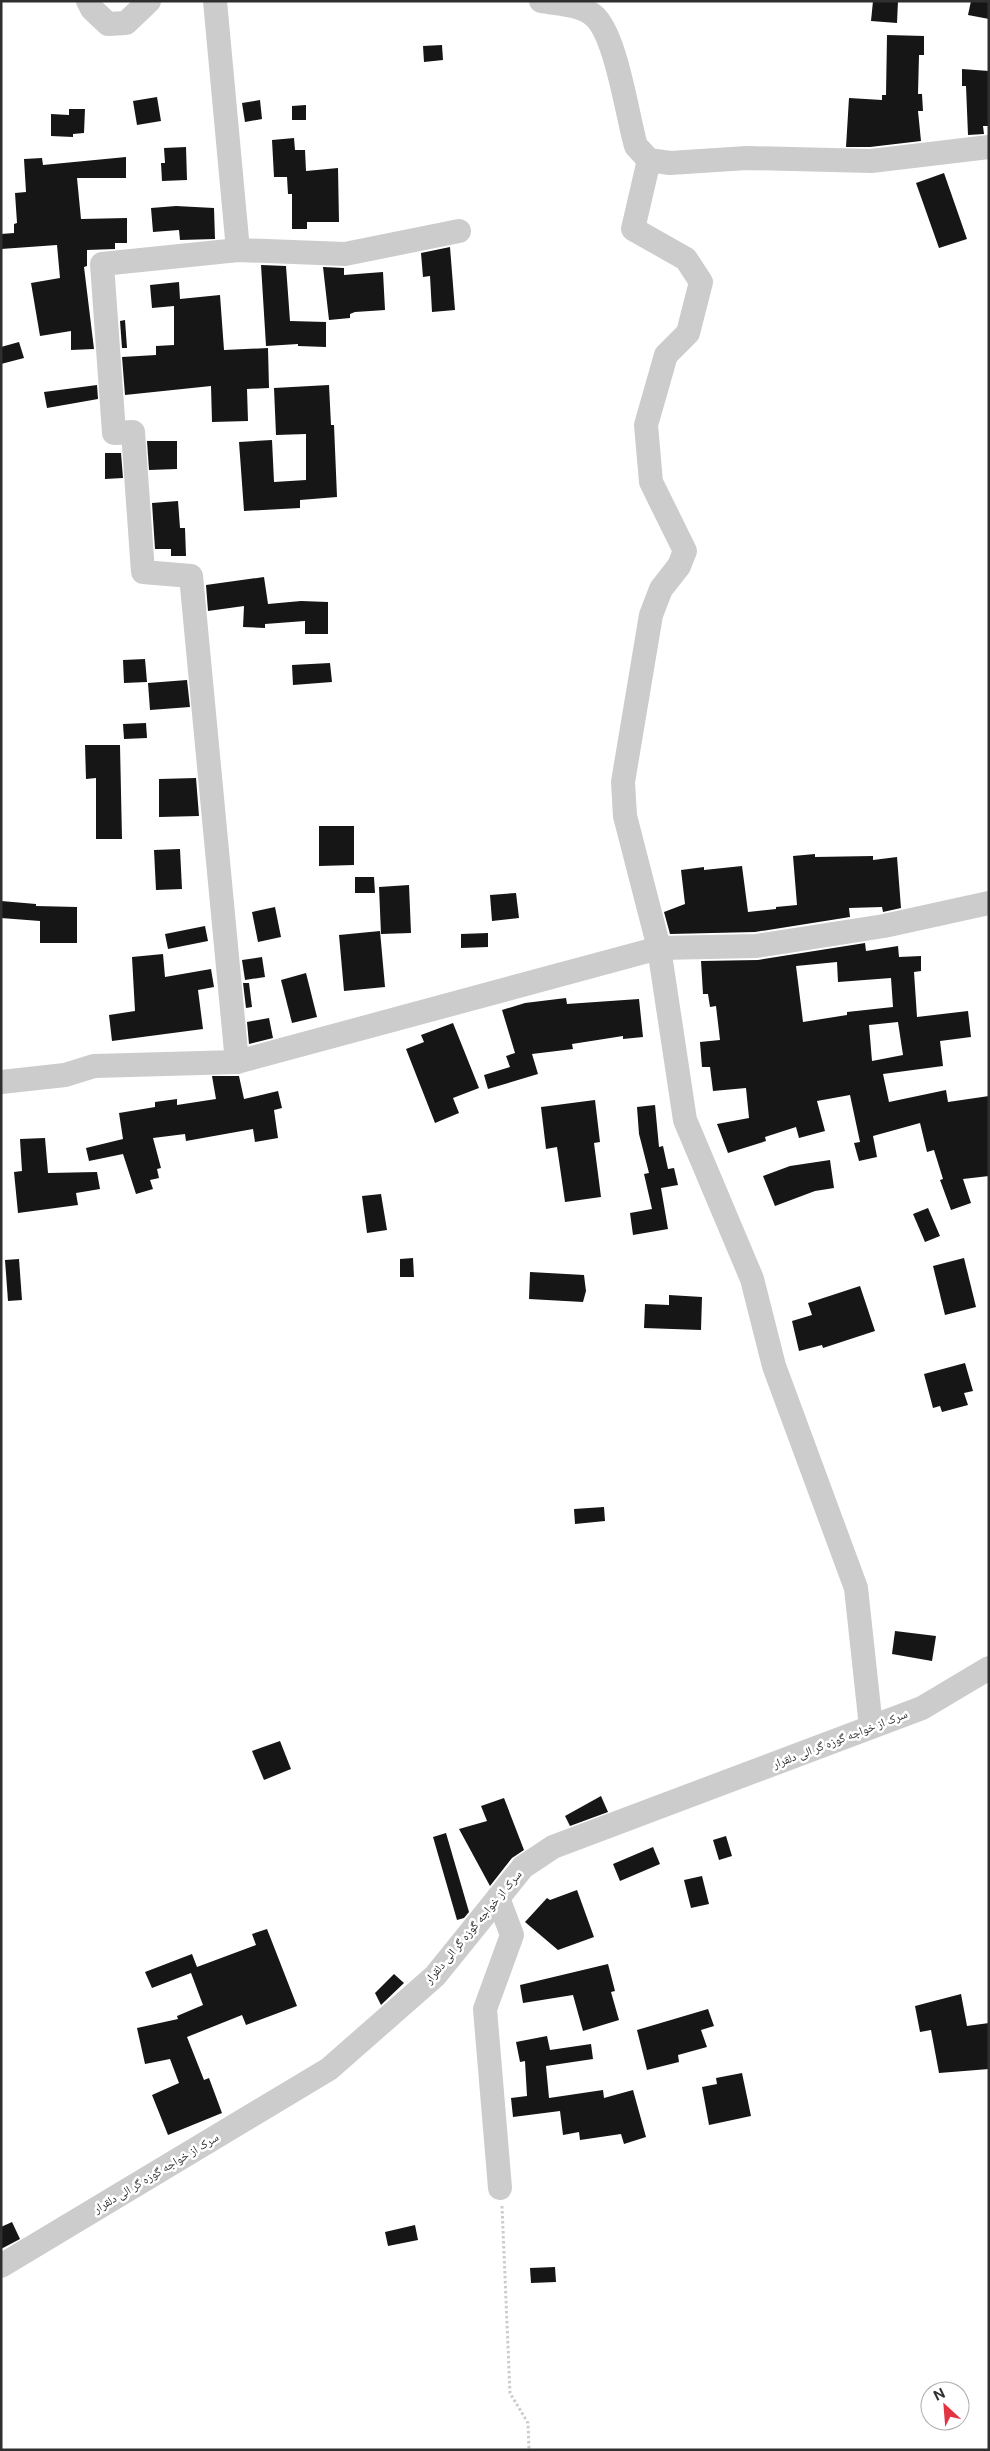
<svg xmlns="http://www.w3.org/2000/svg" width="990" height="2451" viewBox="0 0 990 2451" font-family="'Public Sans','Noto Naskh Arabic',sans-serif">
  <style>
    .building { fill: #161616; fill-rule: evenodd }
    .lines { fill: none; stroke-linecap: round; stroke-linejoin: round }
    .path { stroke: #ccc; stroke-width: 3; stroke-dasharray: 2.5 2.5; stroke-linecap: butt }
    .minor { stroke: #ccc; stroke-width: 24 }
    .labels { text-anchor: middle; stroke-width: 5; stroke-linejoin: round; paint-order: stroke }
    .street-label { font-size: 12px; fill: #2f2f2f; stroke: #fff }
  </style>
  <rect width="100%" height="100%" fill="#fff"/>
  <g class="building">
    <path d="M873 1H898L897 23 871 21Z"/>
    <path d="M971 1H989V19L968 15Z"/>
    <path d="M887 35 924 36V55H919L918 94H922L923 111H918L921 141 870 147H846L849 98 882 100V95H886Z"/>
    <path d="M442 45 443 60 424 62 423 46Z"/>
    <path d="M962 69 989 71V126H983L984 134 968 135 966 86H962Z"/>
    <path d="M157 97 161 121 137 125 133 101Z"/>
    <path d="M260 100 262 119 245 122 242 103Z"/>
    <path d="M306 105V120H292V106Z"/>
    <path d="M69 109H85L84 133 73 134V137L51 136V114L69 115Z"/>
    <path d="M294 138 295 150H305L306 171 338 168 339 222H307V229H292V194H288L287 177H274L272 140Z"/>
    <path d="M186 147 187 180 162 181 161 163H165L164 148Z"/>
    <path d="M126 157V178H77L81 219 127 218V243H115V249L87 250V266L84 267 94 349 71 350V331L40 336 31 283 60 278 57 245 1 249V234L14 233V224L17 223 15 193 26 192 24 159 42 158 43 165Z"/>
    <path d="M944 173 967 239 939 248 916 183Z"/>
    <path d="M176 206 214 208 215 239 180 240 179 230 153 232 151 208Z"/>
    <path d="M450 247 455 310 432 312 430 276 423 277 421 253Z"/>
    <path d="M261 265 286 266 290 321 326 322V347L298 346V344L266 346Z"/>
    <path d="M323 267 344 268V275L383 272 385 310 355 312 350 314V318L329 320Z"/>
    <path d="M179 282 180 299 220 295 224 350 268 348 269 388 247 389 248 421 212 422 211 386 125 395 122 357 156 355V346L174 345V306L152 308 150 285Z"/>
    <path d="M125 320 127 348H122L120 321Z"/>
    <path d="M19 342 24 358 1 364V347Z"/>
    <path d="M97 385 98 399 47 408 44 392Z"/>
    <path d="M329 385 331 425H334L337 497 300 500V508L244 511 239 442 272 440 274 482 306 480V434L276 435 274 388Z"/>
    <path d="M147 441H177V469L149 470Z"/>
    <path d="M105 453H121L123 478 105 479Z"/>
    <path d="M178 501 180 528H185L186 556H171V549H155L152 503Z"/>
    <path d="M264 577 268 604 301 601 328 602V634H305V621L265 624V628L243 627 244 606 208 611 206 585Z"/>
    <path d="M145 659 147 682 124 683 123 660Z"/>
    <path d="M330 663 332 682 293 685 292 665Z"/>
    <path d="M187 680 190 707 150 710 148 683Z"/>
    <path d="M146 723 147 738 124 739 123 724Z"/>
    <path d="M85 745H120L122 839H96V778L86 779Z"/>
    <path d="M196 778 199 816 159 817V779Z"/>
    <path d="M319 826H354V865L319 866Z"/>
    <path d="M180 849 182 889 156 890 154 850Z"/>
    <path d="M815 854V857L873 856V860L897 857 901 908 883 912 882 907 849 908 850 917 755 932 670 934 664 912 685 904 681 870 704 867V870L742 866 748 912 776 909V907L797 905 793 856Z"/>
    <path d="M355 877H374L375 893H355Z"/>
    <path d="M409 885 411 933 381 934 379 887Z"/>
    <path d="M516 893 519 918 492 921 490 895Z"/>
    <path d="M1 901 36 904V906L77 907V943H40V921L1 918Z"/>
    <path d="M275 907 281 937 258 942 252 912Z"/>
    <path d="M205 926 208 941 168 949 165 934Z"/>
    <path d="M380 931 385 987 344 991 339 935Z"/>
    <path d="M488 933V947L461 948V934Z"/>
    <path d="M865 943 866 951 898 946 899 957 921 956V971L914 972 917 1017 968 1011 971 1037 940 1041 943 1066 883 1074 889 1102 946 1090 948 1102 989 1096V1176L963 1179 971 1203 951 1210 940 1180 943 1179 934 1150 927 1152 920 1123 873 1136 877 1157 859 1161 854 1143 860 1142 850 1095 817 1101 825 1131 799 1138 796 1127 765 1137 766 1141 728 1153 717 1124 749 1118 746 1088 713 1091 710 1067H702L700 1042 720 1040 716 1006 710 1007 708 994H703L701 961 758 960ZM837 962 838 982 891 978 893 1007 847 1012V1015L803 1022 796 966ZM898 1022 903 1055 872 1061 869 1025Z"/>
    <path d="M163 954 165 977 211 969 214 987 198 990 203 1029 112 1041 109 1015 135 1011 132 957Z"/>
    <path d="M262 957 265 977 245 980 242 960Z"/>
    <path d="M306 973 317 1017 292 1023 281 980Z"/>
    <path d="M243 983H249L252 1007 246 1008Z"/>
    <path d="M566 998 567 1004 639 999 643 1037 623 1039V1036L572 1044 573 1049 532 1054 538 1074 488 1089 484 1075 510 1067 506 1056 515 1053 502 1010 525 1003Z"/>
    <path d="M269 1018 273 1038 249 1044 247 1022Z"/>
    <path d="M453 1023 479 1088 453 1098 459 1113 435 1123 406 1049 424 1042 421 1035Z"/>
    <path d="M239 1076 244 1099 278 1091 282 1108 274 1110 278 1138 255 1142 253 1129 186 1141 185 1134 153 1138 161 1168 157 1169 159 1178 150 1180 153 1189 136 1194 123 1154 89 1161 86 1148 123 1139 119 1113 155 1107V1102L177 1099V1105L216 1099 212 1076Z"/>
    <path d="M595 1100 600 1142 594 1143 601 1197 565 1202 557 1147 546 1149 541 1107Z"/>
    <path d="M655 1105 659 1147 663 1146 668 1169 674 1168 678 1185 661 1188 668 1229 633 1235 630 1213 652 1209 644 1174 649 1173 639 1134 637 1107Z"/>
    <path d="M45 1138 48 1173 97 1172 100 1189 76 1193 78 1205 18 1213 14 1172 22 1171 20 1139Z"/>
    <path d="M830 1160 834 1188 815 1191 775 1206 763 1176 790 1166Z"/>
    <path d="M381 1194 387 1230 367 1233 362 1196Z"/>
    <path d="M928 1208 940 1236 925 1242 913 1214Z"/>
    <path d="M413 1258 414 1277H400V1259Z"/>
    <path d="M964 1258 976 1307 945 1315 933 1266Z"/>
    <path d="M19 1259 22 1300 8 1301 5 1260Z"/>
    <path d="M530 1272 584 1275 586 1291 583 1302 529 1299Z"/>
    <path d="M860 1286 875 1331 823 1348 822 1345 799 1351 792 1321 812 1315 808 1303Z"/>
    <path d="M669 1295 702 1297 701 1330 644 1328 645 1304 669 1305Z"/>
    <path d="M965 1363 973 1391 964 1393 968 1405 942 1412 940 1406 933 1408 924 1374Z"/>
    <path d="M604 1507 605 1521 575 1524 574 1509Z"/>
    <path d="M895 1631 936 1636 932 1661 892 1654Z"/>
    <path d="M280 1741 291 1769 264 1780 252 1751Z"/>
    <path d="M601 1796 608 1812 570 1826 565 1816Z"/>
    <path d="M504 1798 524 1850 512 1858 490 1886 459 1829 487 1821 481 1806Z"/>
    <path d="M446 1833 469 1912 464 1918 457 1920 433 1837Z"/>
    <path d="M726 1836 732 1856 719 1860 713 1840Z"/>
    <path d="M653 1847 660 1864 620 1881 613 1864Z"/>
    <path d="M702 1876 709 1904 691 1908 684 1880Z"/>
    <path d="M577 1890 594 1937 558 1950 525 1922 547 1898 550 1900Z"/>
    <path d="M267 1929 297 2006 246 2025 242 2015 187 2037 204 2080 209 2078 222 2113 168 2135 152 2095 179 2083 170 2059 145 2064 137 2028 178 2019 177 2016 203 2005 191 1973 152 1988 145 1972 192 1954 197 1967 256 1945 252 1934Z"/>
    <path d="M608 1964 615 1991 611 1992 619 2020 583 2031 573 1995 523 2003 520 1985Z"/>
    <path d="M394 1974 404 1983 381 2005 375 1993Z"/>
    <path d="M961 1994 967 2026 989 2023V2069L939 2073 931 2030 920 2032 915 2006Z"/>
    <path d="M708 2009 714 2026 701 2030 707 2047 678 2055 679 2062 647 2070 637 2030Z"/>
    <path d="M547 2036 550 2050 591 2044 593 2059 546 2066 549 2098 603 2090 604 2098 633 2090 646 2137 624 2144 621 2134 580 2140 579 2132 563 2135 560 2111 513 2117 511 2098 527 2096 525 2061 520 2062 516 2042Z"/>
    <path d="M742 2073 751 2116 709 2125 702 2087 717 2084 716 2078Z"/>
    <path d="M12 2222 20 2239 1 2249V2227Z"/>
    <path d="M415 2225 418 2240 388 2246 385 2232Z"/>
    <path d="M555 2267 556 2282 531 2283 530 2268Z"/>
  </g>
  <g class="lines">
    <path class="path" d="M502 2206 510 2393 528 2423 529 2450"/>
    <g class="minor">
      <path d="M88 1 92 9 108 24 126 23 149 1"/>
      <path d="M215 1 238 250"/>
      <path d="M541 1C557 4 579 4 593 15 616 33 627 115 636 146L649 160 670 163 747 158 871 161 989 147"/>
      <path d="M649 160 633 229 686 259 701 282 688 333 666 355 646 425 651 482 685 551 679 566 661 589 651 615 623 782 625 816 659 948 685 1120 752 1279 774 1366 856 1588 871 1727"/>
      <path d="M237 1062 191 576 143 572 133 432 114 433 102 264 238 250 345 254 459 231"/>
      <path d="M1 1082 65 1075 94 1066 237 1062 659 948 756 946 884 926 989 903"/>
      <path d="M498 1898 512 1935 485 2009 500 2188"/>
      <path d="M1 2266 329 2069 435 1976 523 1867 553 1847 922 1708 989 1668"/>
    </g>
  </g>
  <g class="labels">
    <g class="street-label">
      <text transform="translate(840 1739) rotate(-21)" y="4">سرک از خواجه گوزه گر الی دلقرار</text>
      <text transform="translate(473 1927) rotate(-50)" y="4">سرک از خواجه گوزه گر الی دلقرار</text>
      <text transform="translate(156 2173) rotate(-31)" y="4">سرک از خواجه گوزه گر الی دلقرار</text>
    </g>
  </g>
  <rect width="990" height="2451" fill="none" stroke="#2f2f2f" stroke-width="5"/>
  <g transform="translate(945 2406) rotate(334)"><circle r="24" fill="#ffffff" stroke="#acacac"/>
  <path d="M0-4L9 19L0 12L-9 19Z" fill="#e33441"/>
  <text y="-8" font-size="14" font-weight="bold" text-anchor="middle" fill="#2f2f2f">N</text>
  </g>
</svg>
